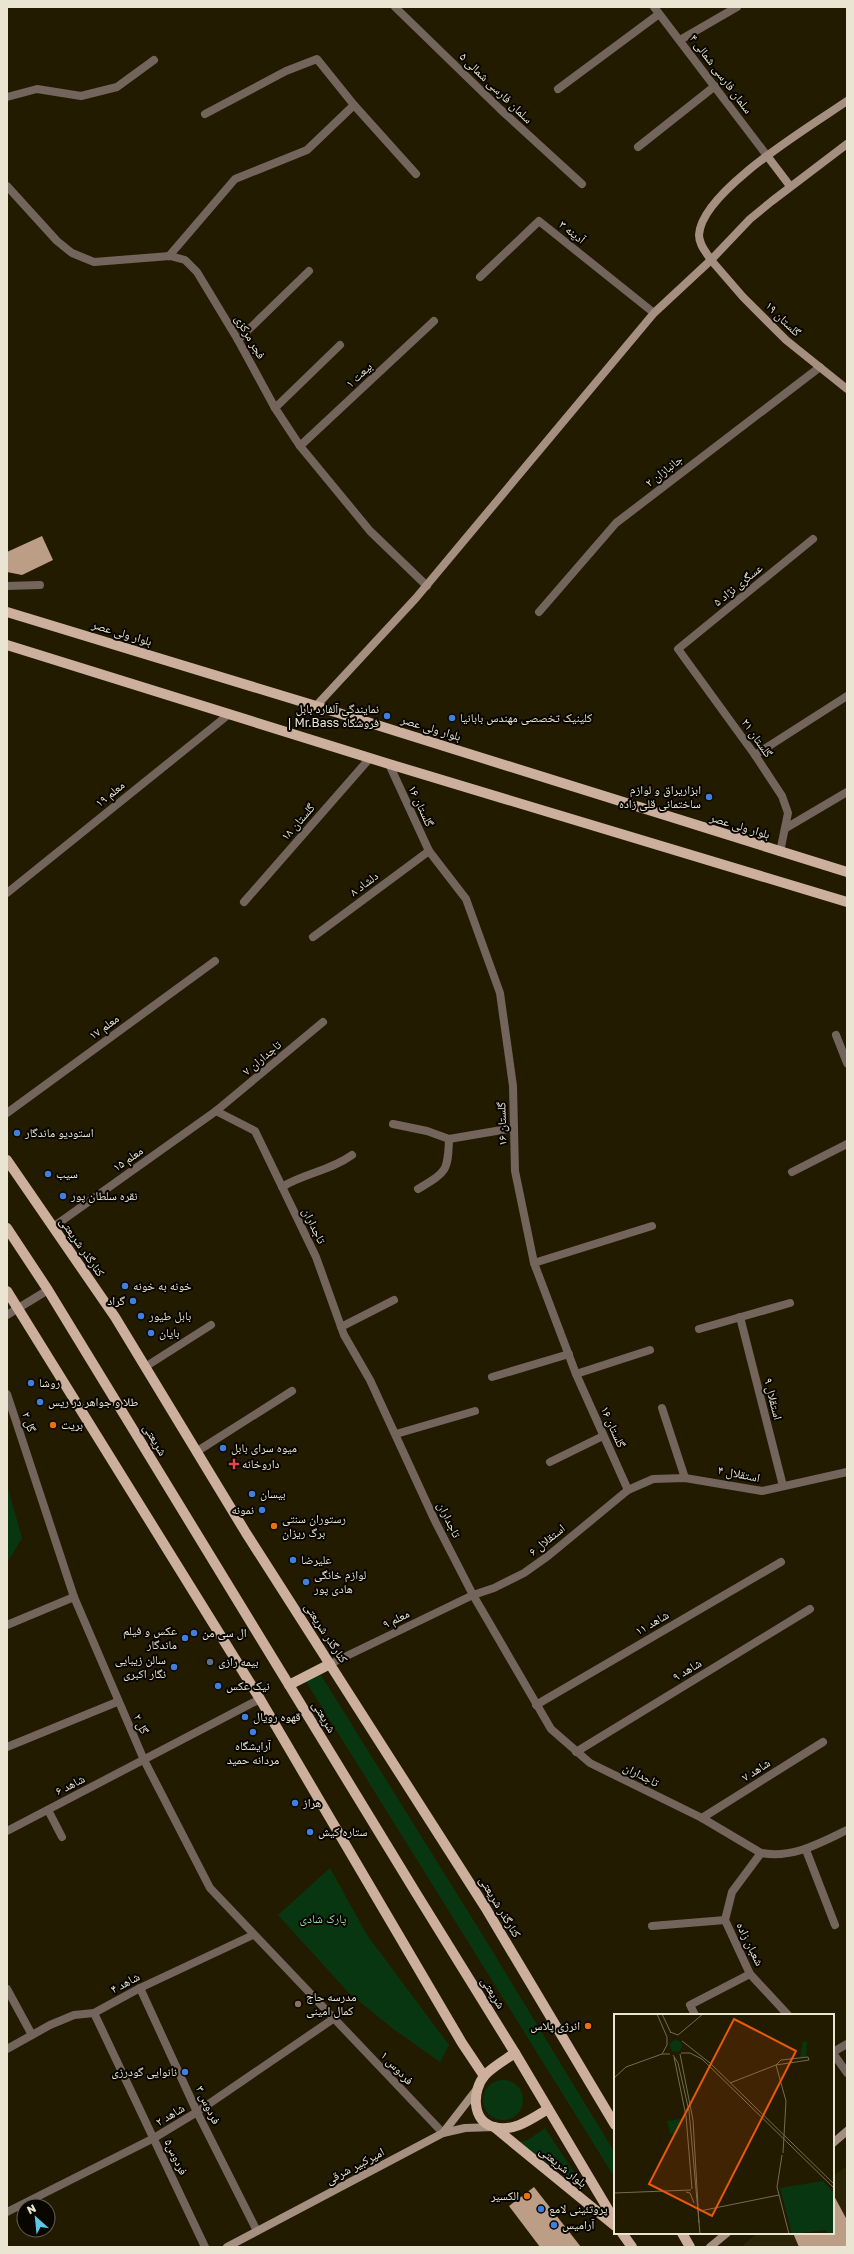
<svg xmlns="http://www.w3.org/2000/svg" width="854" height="2254" viewBox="0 0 854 2254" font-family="'Golos Text','Noto Naskh Arabic',sans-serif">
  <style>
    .built { fill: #2c2406 }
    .green { fill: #083611 }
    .building { fill: #bc9d85 }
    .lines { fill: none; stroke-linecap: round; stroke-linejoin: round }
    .minor { stroke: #73655c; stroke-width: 8 }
    .secondary { stroke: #a58f80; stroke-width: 8 }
    .primary { stroke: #ccaf9c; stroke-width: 10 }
    .shop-dot { fill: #3f7fe0; stroke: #090600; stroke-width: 1.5 }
    .food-dot { fill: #e8710a; stroke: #090600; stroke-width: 1.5 }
    .health-dot { fill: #e0444e; stroke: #090600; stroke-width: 1.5 }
    .service-dot { fill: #5c6f8a; stroke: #090600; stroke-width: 1.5 }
    .education-dot { fill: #8d6e63; stroke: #090600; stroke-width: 1.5 }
    .labels { text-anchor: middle; stroke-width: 4; stroke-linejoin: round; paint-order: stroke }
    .street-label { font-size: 12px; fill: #e9e5d2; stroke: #090600 }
    .poi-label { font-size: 12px; fill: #e9e5d2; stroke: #090600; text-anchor: start }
    .park-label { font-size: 12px; fill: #94d99a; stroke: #090600 }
    .inset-road { fill: none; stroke: #726c54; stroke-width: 1 }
    .view { fill: #e8590c; fill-opacity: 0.15; stroke: #e8590c; stroke-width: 2 }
    .inset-edge { fill: none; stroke: #e9e5d2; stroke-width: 2 }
  </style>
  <rect width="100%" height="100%" fill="#231b00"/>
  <path class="built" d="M847 2166V2247H743L744 2244 758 2233H833V2176Z"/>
  <g class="green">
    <path d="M7 1485 22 1538 7 1563Z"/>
    <path d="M319 1672 482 1934 615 2153V2178L305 1680Z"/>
    <path d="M330 1868 367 1935 449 2045 440 2062 392 2028 348 1992 278 1915Z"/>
    <circle cx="503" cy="2100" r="20"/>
    <path d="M545 2128 583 2186 521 2146 518 2142 528 2140Z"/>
  </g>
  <g class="building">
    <path d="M42 536 53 560 22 575 7 572V552Z"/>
    <path d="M534 2187 581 2247H540L509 2206Z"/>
    <path d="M833 2194 847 2220V2247H799L793 2233H833Z"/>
  </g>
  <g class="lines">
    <g class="minor">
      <path d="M395 7 500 109 582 184"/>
      <path d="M654 7 768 157"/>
      <path d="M680 40 737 7"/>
      <path d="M558 89 659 14"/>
      <path d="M7 97 37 89 81 96 117 87 154 60"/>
      <path d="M205 114 286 71 317 59 354 105 416 174"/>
      <path d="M638 147 715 86"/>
      <path d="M7 186 57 241 72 253 94 262 170 256 185 260 197 272 238 340 275 408 300 446 370 531 427 586"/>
      <path d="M169 256 235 179 307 150 354 105"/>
      <path d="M480 277 539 221 654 313"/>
      <path d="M238 340 309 271"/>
      <path d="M275 408 340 345"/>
      <path d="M300 446 434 321"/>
      <path d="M7 586 40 585"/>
      <path d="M539 612 616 523 820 367"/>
      <path d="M755 755 847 696"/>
      <path d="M389 764 429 851 466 899 500 993 513 1086 515 1171 534 1263 576 1374 628 1490"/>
      <path d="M786 828 847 792"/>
      <path d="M780 852 788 813 782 796 755 755 678 649 813 539"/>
      <path d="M7 893 228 715"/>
      <path d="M244 902 370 758"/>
      <path d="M313 937 429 851"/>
      <path d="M836 1035 847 1063"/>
      <path d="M216 1111 255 1131 316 1257 344 1335 370 1380 435 1521 473 1595 551 1729 590 1763 702 1818 761 1853"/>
      <path d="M7 1113 215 961"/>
      <path d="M393 1124 427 1131 449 1139 514 1128"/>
      <path d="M792 1172 847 1144"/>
      <path d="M282 1187C305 1173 330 1171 352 1155"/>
      <path d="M418 1189C446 1172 448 1172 449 1139"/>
      <path d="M53 1227 216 1111 323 1022"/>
      <path d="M534 1263 652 1226"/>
      <path d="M7 1315 48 1290"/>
      <path d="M740 1317 783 1486"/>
      <path d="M341 1327 394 1300"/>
      <path d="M699 1329 790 1303"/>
      <path d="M145 1367 211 1325"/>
      <path d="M576 1374 650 1350"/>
      <path d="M492 1377 569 1354"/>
      <path d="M7 1394 74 1597 144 1760 210 1888 443 2133"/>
      <path d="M662 1408 685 1478"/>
      <path d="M396 1434 475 1411"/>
      <path d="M196 1452 292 1391"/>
      <path d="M550 1462 603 1436"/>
      <path d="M7 1625 74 1597"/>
      <path d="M330 1664 473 1595 494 1588 524 1573 548 1556 628 1490 653 1479 685 1478 762 1491 847 1472"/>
      <path d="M536 1705 781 1562"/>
      <path d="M7 1747 117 1702"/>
      <path d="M576 1752 810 1609"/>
      <path d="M48 1810 62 1837"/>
      <path d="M702 1818 823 1742"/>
      <path d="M7 1831 260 1699"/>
      <path d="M806 1850 835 1925"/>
      <path d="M652 1926 725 1920"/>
      <path d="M140 1988 197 2112 257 2231"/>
      <path d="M7 1989 32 2035"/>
      <path d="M94 2013 205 2247"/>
      <path d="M695 2015 690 2005 750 1974"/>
      <path d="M788 2015 750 1974 725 1920 732 1892 761 1853C792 1859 820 1843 847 1830"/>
      <path d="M7 2049 50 2025 74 2015 94 2013 140 1988 253 1935"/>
      <path d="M833 2052 847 2044"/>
      <path d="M833 2053 847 2073"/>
      <path d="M7 2212 154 2138 197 2112 333 2019"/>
    </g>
    <g class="secondary">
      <path d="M847 101C811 126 701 191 699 235 699 245 706 252 711 260L750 219 772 201 847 144"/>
      <path d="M768 157 790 186"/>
      <path d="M316 706 416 598 654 313 711 260 743 297 786 340 847 389"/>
      <path d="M443 2133 465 2128 494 2127"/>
      <path d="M833 2143 847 2131"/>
      <path d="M227 2247 443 2133 477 2089"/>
      <path d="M710 2247 727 2233"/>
    </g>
    <g class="primary">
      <path d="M7 612 316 706 847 872"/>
      <path d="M7 645 389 764 847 902"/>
      <path d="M7 1160 115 1317 246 1533 485 1907 615 2125"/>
      <path d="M7 1228 48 1290 416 1893 515 2053 615 2221"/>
      <path d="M7 1291 260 1699 462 2043 484 2076"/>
      <path d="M289 1685 330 1664"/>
      <path d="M515 2053C505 2060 494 2066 485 2075 472 2090 471 2121 494 2127 513 2133 533 2118 548 2109"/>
      <path d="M494 2127 615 2226"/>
      <path d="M622 2233 632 2247"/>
      <path d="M682 2233 690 2247"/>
    </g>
  </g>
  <g class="shop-dot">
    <circle cx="387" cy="716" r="4"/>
    <circle cx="452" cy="718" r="4"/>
    <circle cx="709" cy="797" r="4"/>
    <circle cx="17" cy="1133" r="4"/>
    <circle cx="48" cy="1174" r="4"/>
    <circle cx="63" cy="1196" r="4"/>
    <circle cx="125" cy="1286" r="4"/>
    <circle cx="133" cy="1301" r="4"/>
    <circle cx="141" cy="1316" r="4"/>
    <circle cx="151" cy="1333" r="4"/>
    <circle cx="31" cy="1383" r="4"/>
    <circle cx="40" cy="1402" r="4"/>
    <circle cx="223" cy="1448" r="4"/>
    <circle cx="252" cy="1494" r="4"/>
    <circle cx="262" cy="1510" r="4"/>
    <circle cx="293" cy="1560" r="4"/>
    <circle cx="306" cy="1582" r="4"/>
    <circle cx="194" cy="1633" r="4"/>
    <circle cx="185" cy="1638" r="4"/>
    <circle cx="174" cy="1667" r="4"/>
    <circle cx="218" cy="1686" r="4"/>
    <circle cx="245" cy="1717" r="4"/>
    <circle cx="253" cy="1732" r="4"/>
    <circle cx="295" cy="1803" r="4"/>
    <circle cx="310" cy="1832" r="4"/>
    <circle cx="185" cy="2072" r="4"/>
    <circle cx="541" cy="2209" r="4"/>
    <circle cx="554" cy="2225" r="4"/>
  </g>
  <g class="food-dot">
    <circle cx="53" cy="1425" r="4"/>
    <circle cx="274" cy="1526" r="4"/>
    <circle cx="588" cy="2026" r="4"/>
    <circle cx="527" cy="2196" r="4"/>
  </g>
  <path class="health-dot" d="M232 1458h4v4h4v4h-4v4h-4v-4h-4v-4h4z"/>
  <circle class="service-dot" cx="210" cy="1662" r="4"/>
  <circle class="education-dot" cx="298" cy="2004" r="4"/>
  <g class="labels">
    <g class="street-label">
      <text transform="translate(721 74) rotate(53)" y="4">سلمان فارسی شمالی ۴</text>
      <text transform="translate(496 88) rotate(44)" y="4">سلمان فارسی شمالی ۵</text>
      <text transform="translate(572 232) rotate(39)" y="4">آدینه ۳</text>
      <text transform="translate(783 319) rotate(44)" y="4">گلستان ۱۹</text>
      <text transform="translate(250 337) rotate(60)" y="4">فجر مرکزی</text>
      <text transform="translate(359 375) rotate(-43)" y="4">بیعت ۱</text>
      <text transform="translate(664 471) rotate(-38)" y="4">جانبازان ۲</text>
      <text transform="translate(738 585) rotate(-39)" y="4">عسگری نژاد ۵</text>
      <text transform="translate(122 633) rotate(17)" y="4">بلوار ولی عصر</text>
      <text transform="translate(431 728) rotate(17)" y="4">بلوار ولی عصر</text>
      <text transform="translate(757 738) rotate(55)" y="4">گلستان ۲۱</text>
      <text transform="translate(110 794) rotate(-39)" y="4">معلم ۱۹</text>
      <text transform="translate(421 806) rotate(65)" y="4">گلستان ۱۶</text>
      <text transform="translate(298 822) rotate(-49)" y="4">گلستان ۱۸</text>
      <text transform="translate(740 826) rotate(17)" y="4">بلوار ولی عصر</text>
      <text transform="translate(364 884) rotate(-37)" y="4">دلشاد ۸</text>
      <text transform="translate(104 1027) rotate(-36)" y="4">معلم ۱۷</text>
      <text transform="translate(262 1058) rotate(-40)" y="4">تاجداران ۷</text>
      <text transform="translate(502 1124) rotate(-92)" y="4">گلستان ۱۶</text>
      <text transform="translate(128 1159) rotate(-35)" y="4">معلم ۱۵</text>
      <text transform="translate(314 1226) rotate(64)" y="4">تاجداران</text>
      <text transform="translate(82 1247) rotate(55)" y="4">کنارگذر شریعتی</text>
      <text transform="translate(773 1399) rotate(76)" y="4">استقلال ۹</text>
      <text transform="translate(29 1422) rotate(72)" y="4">گل ۲</text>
      <text transform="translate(613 1427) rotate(66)" y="4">گلستان ۱۶</text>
      <text transform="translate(155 1440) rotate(59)" y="4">شریعتی</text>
      <text transform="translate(739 1474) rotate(11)" y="4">استقلال ۴</text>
      <text transform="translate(449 1520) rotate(64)" y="4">تاجداران</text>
      <text transform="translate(547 1540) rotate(-39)" y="4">استقلال ۶</text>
      <text transform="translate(396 1619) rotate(-26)" y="4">معلم ۹</text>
      <text transform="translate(652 1623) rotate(-30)" y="4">شاهد ۱۱</text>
      <text transform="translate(326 1633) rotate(57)" y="4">کنارگذر شریعتی</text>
      <text transform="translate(687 1670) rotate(-31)" y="4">شاهد ۹</text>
      <text transform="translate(324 1717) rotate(59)" y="4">شریعتی</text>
      <text transform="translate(141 1724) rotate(66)" y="4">گل ۲</text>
      <text transform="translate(756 1770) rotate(-32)" y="4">شاهد ۷</text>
      <text transform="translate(641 1775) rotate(27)" y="4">تاجداران</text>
      <text transform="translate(70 1785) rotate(-27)" y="4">شاهد ۶</text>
      <text transform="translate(500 1907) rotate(59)" y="4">کنارگذر شریعتی</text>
      <text transform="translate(750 1944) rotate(64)" y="4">شعبان زاده</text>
      <text transform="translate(125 1983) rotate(-28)" y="4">شاهد ۴</text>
      <text transform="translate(493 1993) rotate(58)" y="4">شریعتی</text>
      <text transform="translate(397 2068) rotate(46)" y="4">فردوس ۱</text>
      <text transform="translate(208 2105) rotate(64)" y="4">فردوس ۳</text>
      <text transform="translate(170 2115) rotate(-31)" y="4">شاهد ۲</text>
      <text transform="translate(176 2157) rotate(65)" y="4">فردوس۵</text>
      <text transform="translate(355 2166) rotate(-28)" y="4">امیرکبیر شرقی</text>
      <text transform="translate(563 2167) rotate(39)" y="4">بلوار شریعتی</text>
    </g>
    <g class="poi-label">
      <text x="379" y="713" text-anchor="end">نمایندگی آلفارد بابل<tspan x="379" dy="14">| Mr.Bass فروشگاه</tspan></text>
      <text x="460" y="722">کلینیک تخصصی مهندس بابانیا</text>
      <text x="701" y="794" text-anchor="end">ابزاریراق و لوازم<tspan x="701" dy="14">ساختمانی قلی زاده</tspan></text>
      <text x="25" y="1137">استودیو ماندگار</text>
      <text x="56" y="1178">سیب</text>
      <text x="71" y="1200">نقره سلطان پور</text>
      <text x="133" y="1290">خونه به خونه</text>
      <text x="125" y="1305" text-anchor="end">گراد</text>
      <text x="149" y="1320">بابل طیور</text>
      <text x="159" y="1337">بایان</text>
      <text x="39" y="1387">روشا</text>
      <text x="48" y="1406">طلا و جواهر در ریس</text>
      <text x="61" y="1429">بریت</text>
      <text x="231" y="1452">میوه سرای بابل</text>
      <text x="242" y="1468">داروخانه</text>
      <text x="260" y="1498">بیسان</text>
      <text x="254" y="1514" text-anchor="end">نمونه</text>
      <text x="282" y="1523">رستوران سنتی<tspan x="282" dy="14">برگ ریزان</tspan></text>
      <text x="301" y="1564">علیرضا</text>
      <text x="314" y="1579">لوازم خانگی<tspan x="314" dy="14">هادی پور</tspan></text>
      <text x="177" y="1635" text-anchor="end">عکس و فیلم<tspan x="177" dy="14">ماندگار</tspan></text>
      <text x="202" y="1637">ال سی من</text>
      <text x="166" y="1664" text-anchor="end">سالن زیبایی<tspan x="166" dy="14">نگار اکبری</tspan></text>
      <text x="218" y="1666">بیمه رازی</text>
      <text x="226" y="1690">نیک عکس</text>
      <text x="253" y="1721">قهوه رویال</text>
      <text x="253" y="1750" text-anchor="middle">آرایشگاه<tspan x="253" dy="14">مردانه حمید</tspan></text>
      <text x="303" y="1807">هراز</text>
      <text x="318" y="1836">ستاره کیش</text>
      <text x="306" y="2001">مدرسه حاج<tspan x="306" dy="14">کمال امینی</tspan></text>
      <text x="580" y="2030" text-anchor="end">انرژی پلاس</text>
      <text x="177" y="2076" text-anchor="end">نانوایی گودرزی</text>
      <text x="519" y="2200" text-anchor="end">الکسیر</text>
      <text x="549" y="2213">پروتئینی لامع</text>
      <text x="562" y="2229">آرامیس</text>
    </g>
    <g class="park-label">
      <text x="323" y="1923">پارک شادی</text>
    </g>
  </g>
  <g transform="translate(614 2014)">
    <rect width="220" height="220" fill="#231b00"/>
    <path d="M56 32a6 6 0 1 1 12 0a6 6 0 1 1-12 0ZM189 27 193 28 192 43 186 44ZM67 105 64 119 56 120 53 107ZM209 167 220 179V220H214L212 216 178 220 166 174Z" fill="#083611"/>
    <path class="inset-road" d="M43 0 53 23V31L48 40H56M48 0 57 19M56 18 64 21 89 0M68 27 96 49 220 170M67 39H76L88 45 220 174M66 40 79 106 85 209M59 41 64 49 75 97 86 220M60 43 72 102 78 175M194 43 195 46 162 51 167 46ZM0 64 12 53 48 40M116 69 162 51 172 87 169 139M168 141 163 173 175 220M72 178 76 179 80 189M0 179 77 176M86 197 165 181"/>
    <path class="view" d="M120 5 182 37 98 202 35 170Z"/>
    <rect width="220" height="220" class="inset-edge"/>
  </g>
  <rect width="854" height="2254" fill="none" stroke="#e9e5d2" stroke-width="16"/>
  <g transform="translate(36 2218) rotate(333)"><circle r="19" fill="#090600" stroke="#635f54"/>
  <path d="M0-3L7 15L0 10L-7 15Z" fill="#5cc7e7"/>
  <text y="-6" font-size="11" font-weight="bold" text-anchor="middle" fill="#e9e5d2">N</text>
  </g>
</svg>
